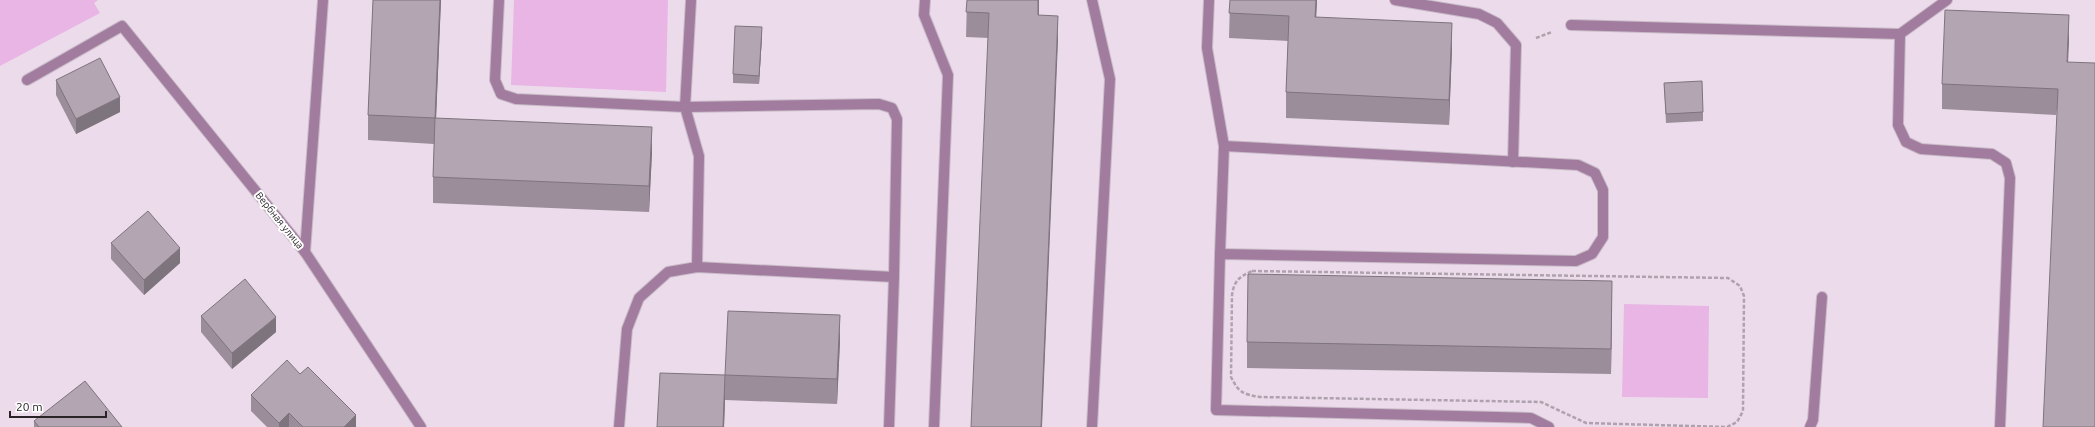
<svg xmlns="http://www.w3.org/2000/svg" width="2095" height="427" viewBox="0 0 2095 427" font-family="Ubuntu,sans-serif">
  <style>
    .green { fill: #e8b5e5 }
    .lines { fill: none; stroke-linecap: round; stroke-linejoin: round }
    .minor-casing { stroke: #c9bbc8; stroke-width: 12 }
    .path { stroke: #afa2ae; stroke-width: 2.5; stroke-dasharray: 4 2; stroke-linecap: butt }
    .minor { stroke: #a17c9f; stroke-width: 10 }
    .wall { fill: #9b8e9a }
    .shaded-wall { fill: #7e747d }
    .building { fill: #b4a5b3; stroke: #7e747d }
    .labels { text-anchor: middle; stroke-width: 4; stroke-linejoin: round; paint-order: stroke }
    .street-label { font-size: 10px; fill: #2a2429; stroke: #fff }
  </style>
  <rect width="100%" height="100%" fill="#ecdceb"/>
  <g class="green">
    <path d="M0 0H98L94 3 100 13 0 66Z"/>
    <path d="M514 0H668L666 92 511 85Z"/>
    <path d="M1624 304 1709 306 1708 398 1622 397Z"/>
  </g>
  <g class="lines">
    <g class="minor-casing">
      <g id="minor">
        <path d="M499 0 495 80 501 94 516 99 685 107 699 156 697 267"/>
        <path d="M691 0 685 107 879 104 892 108 897 119 894 277"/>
        <path d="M925 0 924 15 948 75 934 427"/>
        <path d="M1209 0 1207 48 1224 146 1220 254"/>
        <path d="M1395 0 1479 14 1497 23 1516 45 1513 162"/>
        <path d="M1947 0 1900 34 1898 125 1906 142 1921 149 1992 154 2006 163 2010 178 2000 427"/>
        <path d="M1571 25 1900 34"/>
        <path d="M27 80 122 26 305 252 421 427"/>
        <path d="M1224 146 1578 165 1595 173 1603 190V237L1592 254 1576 261 1220 254 1216 410 1531 418 1549 427"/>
        <path d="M305 252 323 0"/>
        <path d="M619 427 627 329 639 298 668 272 697 267 894 277 889 427"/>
        <path d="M1092 427 1110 79 1092 0"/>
        <path d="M1810 427 1813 420 1822 297"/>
      </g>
    </g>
    <g class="path">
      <path d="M1536 38 1552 32"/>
      <path d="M1252 271 1728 278 1740 286 1744 296 1743 411 1737 422 1727 427 1586 423 1541 402 1260 397C1243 394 1239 393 1231 377L1232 295C1234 281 1239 277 1252 271Z"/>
    </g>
    <use href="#minor" class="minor"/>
  </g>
  <g class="wall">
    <path d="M373 0H441L436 118 652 152 649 212 433 203V177L434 144 368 140V115Z"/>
    <path d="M967 0H1039V15L1058 41 966 37Z"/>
    <path d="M1230 0H1317L1316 17 1452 48 1449 125 1286 118V92L1288 41 1229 38Z"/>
    <path d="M762 36 759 84 733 83V74Z"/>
    <path d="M2069 41 2056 115 1942 109V84Z"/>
    <path d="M56 80 120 112 76 134 56 95Z"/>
    <path d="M1664 83 1703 112V121L1666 123Z"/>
    <path d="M111 243 180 263 144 295 111 259Z"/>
    <path d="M1612 306 1611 374 1247 368V342Z"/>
    <path d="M201 316 276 332 232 369 201 332Z"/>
    <path d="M840 341 837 404 725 400 724 427H657L725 375Z"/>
    <path d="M300 374 356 427H267L251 411V395Z"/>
    <path d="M34 421 122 427H34Z"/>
  </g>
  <g class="shaded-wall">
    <path d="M440 0H441L435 144V118Z"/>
    <path d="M1038 0H1039L1038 40Z"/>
    <path d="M1316 0H1317L1315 42V17Z"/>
    <path d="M2069 15V41L2067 87V62Z"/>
    <path d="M1058 16V41L1042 427H1041Z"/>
    <path d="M1452 23V48L1449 125V100Z"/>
    <path d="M762 27V36L759 84V76Z"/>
    <path d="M120 97V112L76 134V119Z"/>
    <path d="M652 127V152L649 212V186Z"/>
    <path d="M180 248V263L144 295V280Z"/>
    <path d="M1612 281V306L1611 374V349Z"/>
    <path d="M840 315V341L837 404V379Z"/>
    <path d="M276 317V332L232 369V353Z"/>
    <path d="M725 375V400L724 427H723Z"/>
    <path d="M289 413V427H279V423Z"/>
    <path d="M356 415V427H344Z"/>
  </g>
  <g class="building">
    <path d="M373 0H440L435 118 652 127 649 186 433 177 435 118 368 115Z"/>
    <path d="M967 0H1038V15L1058 16 1041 427H971L989 13 966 12Z"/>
    <path d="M1230 0H1316L1315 17 1452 23 1449 100 1286 92 1289 16 1229 13Z"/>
    <path d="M1945 10 2069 15 2067 62 2095 63V427H2043L2058 89 1942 84Z"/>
    <path d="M735 26 762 27 759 76 733 74Z"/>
    <path d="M100 58 120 97 76 119 56 80Z"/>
    <path d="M1702 81 1703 112 1666 114 1664 83Z"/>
    <path d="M148 211 180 248 144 280 111 243Z"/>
    <path d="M1248 274 1612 281 1611 349 1247 342Z"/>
    <path d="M245 279 276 317 232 353 201 316Z"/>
    <path d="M728 311 840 315 837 379 725 375 723 427H657L660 373 725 375Z"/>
    <path d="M287 360 300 374 308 367 356 415 344 427H303L289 413 279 423 251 395Z"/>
    <path d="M85 381 122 427H39L34 421Z"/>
  </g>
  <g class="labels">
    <g class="street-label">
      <text transform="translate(280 220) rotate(51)" y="4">Вербная улица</text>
    </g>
  </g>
  <path d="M10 411v6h96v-6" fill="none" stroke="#2a2429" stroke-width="2"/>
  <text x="16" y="411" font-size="12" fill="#2a2429" stroke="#ffffff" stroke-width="3" paint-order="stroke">20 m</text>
</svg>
